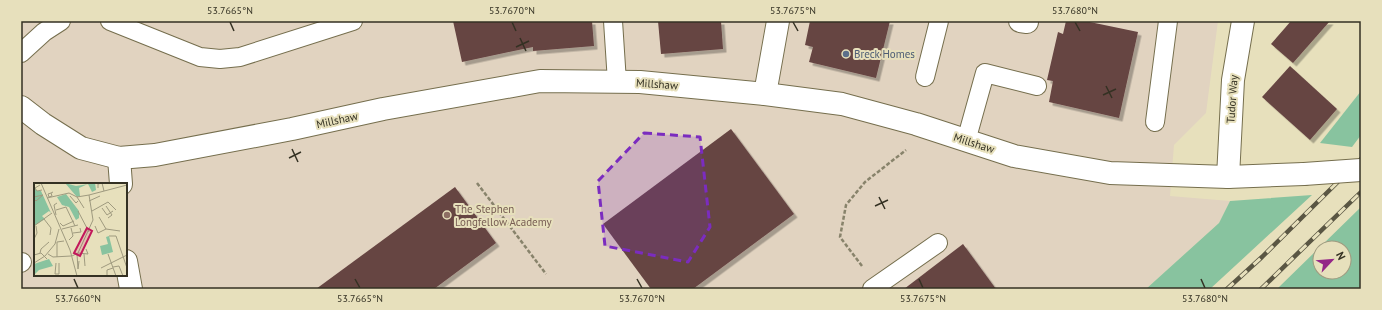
<svg xmlns="http://www.w3.org/2000/svg" width="1382" height="310" viewBox="0 0 1382 310" font-family="'PT Sans',sans-serif">
  <style>
    .commercial { fill: #e1d3c0; fill-rule: evenodd }
    .green { fill: #88c39f; fill-rule: evenodd }
    .building { fill: #664442; filter: url(#shadow) }
    .lines { fill: none; stroke-linecap: round; stroke-linejoin: round }
    .lane-casing { stroke: #756e4d; stroke-width: 20 }
    .street-casing { stroke: #756e4d; stroke-width: 24 }
    .secondary-casing { stroke: #756e4d; stroke-width: 24 }
    .path { stroke: #88836b; stroke-width: 2.5; stroke-dasharray: 4 2; stroke-linecap: butt }
    .lane { stroke: #fff; stroke-width: 18 }
    .street { stroke: #fff; stroke-width: 22 }
    .secondary { stroke: #fff; stroke-width: 22 }
    .rail-casing { stroke: #5a5643; stroke-width: 4.5 }
    .rail { stroke: #e7e0bc; stroke-width: 3; stroke-dasharray: 9; stroke-linecap: butt }
    .secondary-bridge-casing { stroke: #756e4d; stroke-width: 24; stroke-linecap: butt }
    .secondary-bridge { stroke: #fff; stroke-width: 22 }
    .marked { fill: #7b2cbf; fill-opacity: 0.2; stroke: #7b2cbf; stroke-width: 3; stroke-dasharray: 8 5; stroke-linejoin: round }
    .ticks { fill: none; stroke: #343123; stroke-width: 1.5 }
    .service-dot { fill: #5c6f8a; stroke: #e7e0bc; stroke-width: 1.5 }
    .education-dot { fill: #8d6e63; stroke: #e7e0bc; stroke-width: 1.5 }
    .labels { text-anchor: middle; stroke-width: 4; stroke-linejoin: round; paint-order: stroke }
    .service-label { font-size: 11px; fill: #4e5e75; stroke: #e7e0bc; text-anchor: start }
    .street-label { font-size: 11px; fill: #343123; stroke: #e7e0bc }
    .education-label { font-size: 11px; fill: #785e54; stroke: #e7e0bc; text-anchor: start }
    .inset-road { fill: none; stroke: #9f9a7f; stroke-width: 1 }
    .view { fill: #c2185b; fill-opacity: 0.15; stroke: #c2185b; stroke-width: 2 }
    .inset-edge { fill: none; stroke: #343123; stroke-width: 2 }
    .neatline { fill: none; stroke: #343123; stroke-width: 1.5 }
    .ticks-label { font-size: 10px; text-anchor: middle; fill: #343123 }
  </style>
  <defs>
    <filter id="shadow"><feDropShadow dx="3.5" dy="3.5" stdDeviation="0" flood-color="#0004"/></filter>
  </defs>
  <rect width="100%" height="100%" fill="#e7e0bc"/>
  <path class="commercial" d="M21 21H1218L1206 113 1174 145 1170 196 1230 201 1219 223 1146 289H21ZM35 184H126V275H35Z"/>
  <g class="green">
    <path d="M1361 91V135L1352 147 1320 143Z"/>
    <path d="M1312 195 1210 289H1146L1219 223 1230 201Z"/>
    <path d="M1361 207V289H1277ZM1320 248H1344V272H1320Z"/>
  </g>
  <g class="building">
    <path d="M453 21H592L594 46 533 51V47L462 62Z"/>
    <path d="M658 21H721L723 49 661 54Z"/>
    <path d="M810 21H890L876 78 809 62 813 47 805 45Z"/>
    <path d="M1066 21H1085L1138 32 1119 118 1049 102 1053 81 1047 80 1058 32 1063 34Z"/>
    <path d="M1291 21H1330L1293 63 1271 44Z"/>
    <path d="M1290 66 1337 109 1310 140 1262 97Z"/>
    <path d="M731 129 794 214 693 289H651L603 224Z"/>
    <path d="M455 187 496 243 434 289H316Z"/>
    <path d="M963 244 996 289H904Z"/>
  </g>
  <g class="lines">
    <g class="lane-casing">
      <g id="lane">
        <path d="M110 21 200 57 220 59 240 57 353 21"/>
        <path d="M613 21 617 82"/>
        <path d="M21 53 44 32 61 21"/>
        <path d="M925 77 939 21"/>
        <path d="M1155 122 1168 21"/>
        <path d="M966 141 985 73 1037 86"/>
        <path d="M21 263 22 262"/>
        <path d="M872 289 938 243"/>
      </g>
    </g>
    <g class="street-casing">
      <g id="street">
        <path d="M1020 21 1027 22"/>
        <path d="M765 94 778 21"/>
        <path d="M119 158 121 184"/>
        <path d="M1228 177 1233 80 1243 21"/>
        <path d="M126 261 131 289"/>
      </g>
    </g>
    <g class="secondary-casing">
      <path id="secondary" d="M21 107 43 124 81 148 119 158 155 155 292 129 383 109 540 81 640 82 765 94 842 104 916 124 1014 156 1110 173 1228 177 1304 174"/>
    </g>
    <g class="path">
      <path d="M477 183 546 274"/>
      <path d="M862 266 840 237 846 205 865 182 906 150"/>
    </g>
    <use href="#lane" class="lane"/>
    <use href="#street" class="street"/>
    <use href="#secondary" class="secondary"/>
    <g class="rail-casing">
      <g id="rail">
        <path d="M1227 289 1262 257 1361 159"/>
        <path d="M1261 289 1361 192"/>
      </g>
    </g>
    <use href="#rail" class="rail"/>
    <g class="secondary-bridge-casing">
      <path id="secondary-bridge" d="M1304 174 1361 170"/>
    </g>
    <use href="#secondary-bridge" class="secondary-bridge"/>
  </g>
  <path class="marked" d="M644 133 700 137 710 227 688 262 605 246 598 181Z"/>
  <path class="ticks" d="M230 22 234 31M512 22 516 31M793 22 798 31M1075 22 1080 31M520 38 526 51M516 47 529 41M1106 86 1112 98M1103 95 1116 89M292 149 298 162M289 158 301 152M879 197 885 209M875 206 888 200M74 279 78 288M355 279 360 288M637 279 642 288M919 279 923 288M1201 279 1205 288"/>
  <circle class="service-dot" cx="846" cy="54" r="4"/>
  <circle class="education-dot" cx="447" cy="215" r="4"/>
  <g class="labels">
    <g class="service-label">
      <text x="854" y="58">Breck Homes</text>
    </g>
    <g class="street-label">
      <text transform="translate(657 84) rotate(4)" y="4">Millshaw</text>
      <text transform="translate(1232 99) rotate(-86)" y="4">Tudor Way</text>
      <text transform="translate(337 120) rotate(-12)" y="4">Millshaw</text>
      <text transform="translate(974 143) rotate(18)" y="4">Millshaw</text>
    </g>
    <g class="education-label">
      <text x="455" y="213">The Stephen<tspan x="455" dy="13">Longfellow Academy</tspan></text>
    </g>
  </g>
  <g transform="translate(34 183)">
    <rect width="93" height="93" fill="#e7e0bc"/>
    <path d="M31 0 42 3 61 0 62 7 58 9 54 1 45 5 46 13 43 14ZM0 4 3 8H7L17 30 15 28 8 33 11 36 0 43ZM32 11 45 28V35L42 37 35 24 28 22 23 14ZM75 53 79 69 68 72 66 63 74 61 72 54ZM15 76 19 83 5 87 0 92V81Z" fill="#88c39f"/>
    <path class="inset-road" d="M7 0 36 67 43 93M6 2 1 5 3 8 8 7M64 5V1L68 0 70 8M17 10 18 13 15 14 14 11 17 10 19 9M36 13 42 20 44 18M0 14 9 12 2 18 0 16M43 14 50 25M13 15 35 10 43 14 55 12M55 18 66 13M72 23 78 32 74 35M68 25 73 32 79 28M22 27 32 24 41 43M44 28 55 49M58 28 74 19 82 27M22 32 20 22 23 20M10 36 17 45 16 52M26 40 29 43 40 38M0 43 18 30M61 43 64 50 72 46 65 34M28 46 44 42M72 46 86 48M39 50 47 49 46 45M75 53H82L93 85M0 56 3 50 2 43M35 57 39 53 37 45M6 70 7 66 15 59M44 70 54 71 52 66M14 71 19 74 37 73M43 71 44 86 45 78M50 71 51 83M74 71 82 93M0 72 7 70 13 76M38 73 44 70 59 37 55 12 93 2M23 74V59L30 58M0 80 11 73 21 61 25 46M22 80 21 91H25V80M79 84 85 83 89 93M67 85 93 72M73 93V87L79 85"/>
    <path class="view" d="M53 45 58 48 46 73 40 70Z"/>
    <rect width="93" height="93" class="inset-edge"/>
  </g>
  <rect width="1382" height="310" fill="none" stroke="#e7e0bc" stroke-width="44"/>
  <g transform="translate(1332 260) rotate(64)"><circle r="19" fill="#e7e0bc" stroke="#9f9a7f"/>
  <path d="M0-3L7 15L0 10L-7 15Z" fill="#942687"/>
  <text y="-6" font-size="11" font-weight="bold" text-anchor="middle" fill="#343123">N</text>
  </g>
  <rect x="22" y="22" width="1338" height="266" class="neatline"/>
  <g class="ticks-label">
    <text x="230" y="14">53.7665°N</text>
    <text x="512" y="14">53.7670°N</text>
    <text x="793" y="14">53.7675°N</text>
    <text x="1075" y="14">53.7680°N</text>
    <text x="78" y="302">53.7660°N</text>
    <text x="360" y="302">53.7665°N</text>
    <text x="642" y="302">53.7670°N</text>
    <text x="923" y="302">53.7675°N</text>
    <text x="1205" y="302">53.7680°N</text>
  </g>
</svg>
